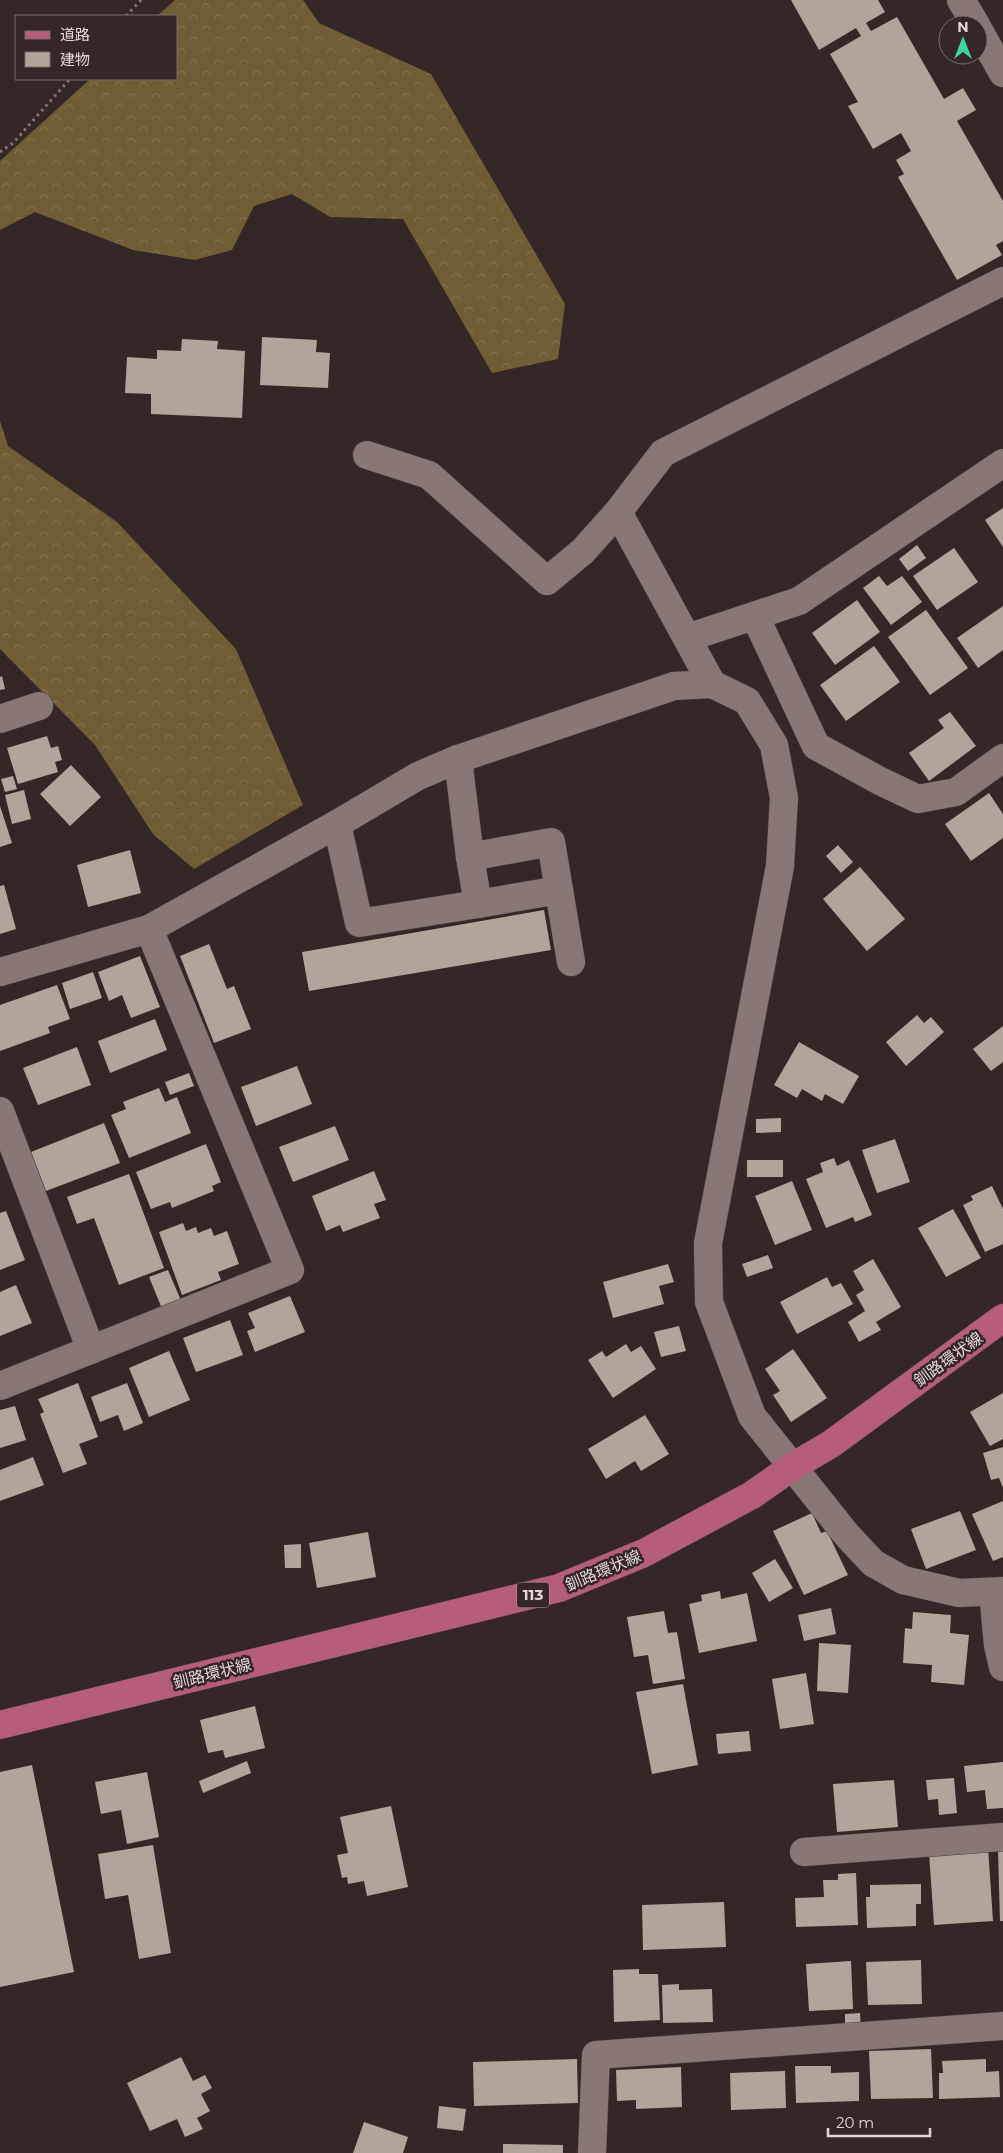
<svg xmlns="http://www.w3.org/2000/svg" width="1003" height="2153" viewBox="0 0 1003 2153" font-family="Montserrat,'Noto Sans JP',sans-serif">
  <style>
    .forest { fill: url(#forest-crowns) }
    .building { fill: #b2a49b }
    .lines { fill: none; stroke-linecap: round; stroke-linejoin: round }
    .minor-casing { stroke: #4f4442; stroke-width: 29 }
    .major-casing { stroke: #4f4442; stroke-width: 29 }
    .path { stroke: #857977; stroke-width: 3; stroke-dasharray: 2.5 4; stroke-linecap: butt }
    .minor { stroke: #887775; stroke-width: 28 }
    .major { stroke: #b65d7c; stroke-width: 28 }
    .labels { text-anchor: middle; stroke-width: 5; stroke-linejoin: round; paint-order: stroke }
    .shield { fill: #352725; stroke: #ada2a1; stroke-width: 1 }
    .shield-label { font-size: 15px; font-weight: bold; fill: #e1d7d6 }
    .street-label { font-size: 16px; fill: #e1d7d6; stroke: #352725 }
  </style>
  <defs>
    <pattern id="forest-crowns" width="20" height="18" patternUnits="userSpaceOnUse" patternTransform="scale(1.25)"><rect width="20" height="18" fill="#705c35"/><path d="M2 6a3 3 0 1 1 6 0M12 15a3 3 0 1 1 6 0" fill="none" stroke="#847352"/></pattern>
  </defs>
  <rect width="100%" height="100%" fill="#352725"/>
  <g class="forest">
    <path d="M175 0H303L319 23 431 74 565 304 558 359 492 373 403 219 330 217 292 194 254 206 232 250 195 260 133 250 35 212 0 230V161L90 79H176V16H157Z"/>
    <path d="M0 421 8 446 117 522 236 649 303 805 194 869 153 834 95 745 0 649Z"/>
  </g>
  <g class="building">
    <path d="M791 0H878L885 12 866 23 871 31 897 17 944 99 963 88 976 110 957 121 1003 201V241L996 245 1002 255 957 280 898 177 904 174 896 160 911 151 901 133 873 149 848 106 858 102 830 54 861 36 856 28 819 50Z"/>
    <path d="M262 337 317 340 316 352 330 353 328 388 260 385Z"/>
    <path d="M182 339 218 341 217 349 245 351 242 418 151 414V394L125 393 127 357 157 359V350L181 351Z"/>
    <path d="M1003 508V547L985 520Z"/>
    <path d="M917 545 926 558 908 571 899 559Z"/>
    <path d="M954 548 978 582 937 610 913 576Z"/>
    <path d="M879 576 887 586 902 576 922 602 891 625 863 588Z"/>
    <path d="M857 600 880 632 835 665 812 633Z"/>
    <path d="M1003 606V650L978 668 957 638Z"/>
    <path d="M926 610 968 668 930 695 888 637Z"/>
    <path d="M874 646 900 682 846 721 820 685Z"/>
    <path d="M2 676 5 689 0 690V677Z"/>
    <path d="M950 712 976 746 929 781 909 753 944 728 938 720Z"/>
    <path d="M47 736 51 748 58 746 62 760 55 762 58 772 18 784 7 748Z"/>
    <path d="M71 765 101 797 70 826 40 794Z"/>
    <path d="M13 776 17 789 5 792 1 779Z"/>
    <path d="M24 790 31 819 12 824 5 795Z"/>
    <path d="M989 793 1003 814V838L971 861 945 824Z"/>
    <path d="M0 806 12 843 0 847Z"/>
    <path d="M838 845 853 862 841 873 826 856Z"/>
    <path d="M130 850 141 893 88 907 77 865Z"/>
    <path d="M860 867 905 919 867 951 823 899Z"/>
    <path d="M4 885 16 929 0 934V886Z"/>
    <path d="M544 910 551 950 309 991 302 952Z"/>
    <path d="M209 944 227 989 234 986 251 1029 214 1043 180 956Z"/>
    <path d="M140 956 160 1007 131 1018 122 995 109 1001 98 972Z"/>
    <path d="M93 972 102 998 70 1009 62 983Z"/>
    <path d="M57 985 70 1019 48 1027 50 1033 0 1051V1005Z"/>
    <path d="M917 1015 924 1023 931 1017 944 1032 906 1066 886 1042Z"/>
    <path d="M155 1019 167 1050 110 1073 98 1041Z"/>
    <path d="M1003 1026V1062L991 1071 973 1049Z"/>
    <path d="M799 1042 859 1076 843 1104 825 1094 822 1101 802 1089 797 1098 774 1085Z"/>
    <path d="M77 1047 91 1085 38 1105 23 1068Z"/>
    <path d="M297 1066 312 1104 256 1126 241 1087Z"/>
    <path d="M189 1073 194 1086 170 1095 165 1082Z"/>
    <path d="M159 1088 165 1102 177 1097 191 1133 129 1158 111 1115 126 1109 123 1102Z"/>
    <path d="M781 1118V1132L756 1133V1119Z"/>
    <path d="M104 1123 120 1163 46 1191 31 1152Z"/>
    <path d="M335 1126 349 1160 293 1182 279 1147Z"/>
    <path d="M895 1139 910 1182 877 1193 862 1150Z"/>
    <path d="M206 1144 221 1182 212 1186 214 1191 172 1208 170 1202 151 1209 136 1172Z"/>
    <path d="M834 1158 837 1166 849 1160 872 1215 855 1222 853 1217 826 1228 806 1179 823 1172 820 1163Z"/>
    <rect x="747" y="1160" width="36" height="17"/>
    <path d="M374 1171 386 1200 374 1204 380 1218 343 1232 340 1225 326 1231 312 1196Z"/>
    <path d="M129 1174 164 1268 119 1285 94 1218 77 1224 67 1197Z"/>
    <path d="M792 1181 812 1230 775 1245 755 1196Z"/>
    <path d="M992 1186 1003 1209V1244L985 1252 963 1205 973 1200 971 1196Z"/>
    <path d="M953 1209 981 1258 946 1277 918 1228Z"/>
    <path d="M6 1211 25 1260 0 1270V1213Z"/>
    <path d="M183 1223 186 1231 196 1227 198 1233 211 1228 214 1236 227 1231 239 1264 218 1272 221 1280 182 1295 159 1232Z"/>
    <path d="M768 1255 773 1268 747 1277 742 1264Z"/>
    <path d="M873 1259 901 1307 876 1322 881 1330 859 1342 848 1322 865 1311 856 1295 864 1290 853 1271Z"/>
    <path d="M668 1264 674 1282 659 1286 664 1304 613 1318 603 1282Z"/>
    <path d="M168 1270 182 1303 163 1311 149 1277Z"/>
    <path d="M827 1277 832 1287 841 1283 853 1304 797 1334 780 1302Z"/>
    <path d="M16 1285 32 1323 0 1336V1292Z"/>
    <path d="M290 1296 305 1332 255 1352 247 1331 255 1328 248 1313Z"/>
    <path d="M230 1320 243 1355 196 1372 183 1338Z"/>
    <path d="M679 1326 686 1351 661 1357 654 1332Z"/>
    <path d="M626 1344 631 1352 641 1346 656 1369 613 1398 588 1360 602 1351 606 1357Z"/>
    <path d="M793 1349 827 1398 791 1422 773 1395 780 1391 765 1369Z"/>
    <path d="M169 1351 190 1400 149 1417 129 1368Z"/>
    <path d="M78 1383 98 1437 79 1444 87 1464 63 1473 40 1414 44 1412 38 1399Z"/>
    <path d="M127 1383 143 1423 124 1431 118 1415 100 1422 91 1397Z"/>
    <path d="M1003 1393V1439L990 1446 970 1412Z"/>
    <path d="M15 1406 26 1440 0 1448V1410Z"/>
    <path d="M645 1415 669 1454 641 1471 635 1461 606 1479 588 1449Z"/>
    <path d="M1003 1447V1488L999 1478 991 1480 983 1453Z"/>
    <path d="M33 1457 44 1485 0 1501V1470Z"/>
    <path d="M1003 1501V1557L993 1561 972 1514Z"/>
    <path d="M960 1511 976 1550 926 1569 911 1529Z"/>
    <path d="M812 1513 821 1533 827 1531 848 1575 804 1595 773 1531Z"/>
    <path d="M368 1532 376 1577 317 1588 309 1543Z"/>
    <path d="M301 1544V1568H285L284 1545Z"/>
    <path d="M775 1559 793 1588 769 1602 752 1573Z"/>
    <path d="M720 1591 721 1599 747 1593 757 1641 699 1653 689 1604 702 1601 701 1595Z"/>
    <path d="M831 1608 836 1634 804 1641 798 1615Z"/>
    <path d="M664 1611 668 1633 677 1632 685 1679 653 1684 648 1655 634 1657 627 1617Z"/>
    <path d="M913 1612 951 1615 950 1633 969 1635 964 1685 931 1682 932 1665 903 1663 905 1628 912 1629Z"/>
    <path d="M819 1643 851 1645 848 1693 817 1691Z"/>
    <path d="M806 1673 814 1724 780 1729 772 1679Z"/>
    <path d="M683 1684 698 1765 652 1774 636 1692Z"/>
    <path d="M255 1706 265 1748 225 1758 223 1750 208 1753 200 1720Z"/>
    <path d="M749 1731 751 1751 718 1754 716 1734Z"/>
    <path d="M247 1761 251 1773 203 1793 199 1781Z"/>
    <path d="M1003 1762V1808L987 1809 985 1790 967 1792 964 1766Z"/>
    <path d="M32 1765 74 1972 0 1987V1772Z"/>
    <path d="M147 1772 159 1837 127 1844 121 1810 101 1814 95 1782Z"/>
    <path d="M954 1778 957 1813 939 1815 938 1799 928 1800 926 1780Z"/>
    <path d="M894 1780 898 1827 837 1832 833 1784Z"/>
    <path d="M391 1806 408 1887 367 1896 364 1881 348 1884 347 1877 342 1878 337 1855 348 1853 340 1817Z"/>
    <path d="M153 1845 171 1953 139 1959 128 1895 105 1899 98 1854Z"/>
    <path d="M988 1848 993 1921 934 1925 929 1852Z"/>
    <path d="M998 1850H1003V1921H1000Z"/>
    <path d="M856 1873 858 1925 796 1927 795 1898 824 1897 823 1880H838V1874Z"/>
    <path d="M921 1884V1904H916V1926L867 1928 866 1897H870V1885Z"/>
    <path d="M724 1902 726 1947 643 1950 642 1905Z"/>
    <path d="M921 1960 922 2004 868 2005 866 1962Z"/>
    <path d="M851 1961 853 2009 809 2011 806 1964Z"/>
    <path d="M639 1969V1974H658L660 2020 614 2022 613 1970Z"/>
    <path d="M679 1984V1990L712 1989 713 2022 663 2023 662 1985Z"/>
    <path d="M860 2013 861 2028 845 2029V2014Z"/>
    <path d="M931 2049 933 2098 871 2099 869 2051Z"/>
    <path d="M181 2057 193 2081 205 2075 212 2088 201 2094 210 2111 197 2118 203 2129 185 2137 177 2119 150 2131 127 2083Z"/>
    <path d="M577 2059 578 2103 474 2106 473 2062Z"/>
    <path d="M986 2059V2072L999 2071 1000 2097 939 2099V2073H943L942 2061Z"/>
    <path d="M795 2066H831V2073L859 2072V2101L796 2103Z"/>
    <path d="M681 2067 682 2107 636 2109V2100L617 2101 616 2070Z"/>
    <path d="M785 2071 786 2108 731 2110 730 2073Z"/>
    <path d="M439 2106 466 2109 463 2131 437 2128Z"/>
    <path d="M364 2122 408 2137 403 2153H353Z"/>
    <path d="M503 2144 563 2145V2153H503Z"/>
  </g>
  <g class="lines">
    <g class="minor-casing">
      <g id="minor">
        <path d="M961 0 976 25"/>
        <path d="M978 29 1003 73"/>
        <path d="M367 455 429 475 547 581 583 551 618 512"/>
        <path d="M755 616 816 746 880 781 918 799 956 792 1003 758"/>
        <path d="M687 638 799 601 1003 463"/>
        <path d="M712 684 618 512 663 453 1003 281"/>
        <path d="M0 719 39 706"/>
        <path d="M458 759 470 857 551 842 571 962"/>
        <path d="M337 824 359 923 478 904 470 857"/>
        <path d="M478 904 559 890"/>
        <path d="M0 972 149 929 337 824 418 776 458 759 674 686 712 684 747 701 774 745 784 798 780 866 708 1243 709 1302 752 1416 846 1534 873 1563 903 1580 959 1593 1003 1591"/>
        <path d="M0 1111 91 1350"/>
        <path d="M0 1386 290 1270 149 929"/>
        <path d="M993 1592 998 1645 1003 1667"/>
        <path d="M804 1852 1003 1837"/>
        <path d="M592 2153 596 2055 1003 2026"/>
      </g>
    </g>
    <g class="major-casing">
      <path id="major" d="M0 1725 559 1588 644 1553 752 1495 792 1467 831 1444 1003 1318"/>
    </g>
    <g class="path">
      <path d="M126 16 141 0"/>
      <path d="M0 152 13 143 70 79"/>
    </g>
    <use href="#minor" class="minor"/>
    <use href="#major" class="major"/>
  </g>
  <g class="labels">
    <rect class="shield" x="517" y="1582.5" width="32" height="25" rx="4"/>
    <g class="shield-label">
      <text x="533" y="1600">113</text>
    </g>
    <g class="street-label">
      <text transform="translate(948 1359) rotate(-36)" y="6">釧路環状線</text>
      <text transform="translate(603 1570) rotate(-23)" y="6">釧路環状線</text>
      <text transform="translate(212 1673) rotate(-14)" y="6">釧路環状線</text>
    </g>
  </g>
  <rect x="15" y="15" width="162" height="65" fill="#352725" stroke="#7a6d6c"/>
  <rect x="25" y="31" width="25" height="8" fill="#b65d7c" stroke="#7a6d6c"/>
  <text x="60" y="40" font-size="15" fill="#e1d7d6">道路</text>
  <rect x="25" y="52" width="25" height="15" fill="#b2a49b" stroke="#7a6d6c"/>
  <text x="60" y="65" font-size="15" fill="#e1d7d6">建物</text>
  <g transform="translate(963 40)"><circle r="24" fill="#352725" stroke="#7a6d6c"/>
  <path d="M0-4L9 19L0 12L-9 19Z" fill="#41d4a1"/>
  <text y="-8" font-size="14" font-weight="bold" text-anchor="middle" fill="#e1d7d6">N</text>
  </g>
  <path d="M828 2128v8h102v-8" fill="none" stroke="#e1d7d6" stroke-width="2.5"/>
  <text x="836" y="2128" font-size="15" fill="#e1d7d6" stroke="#352725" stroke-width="4" paint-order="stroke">20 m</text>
</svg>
